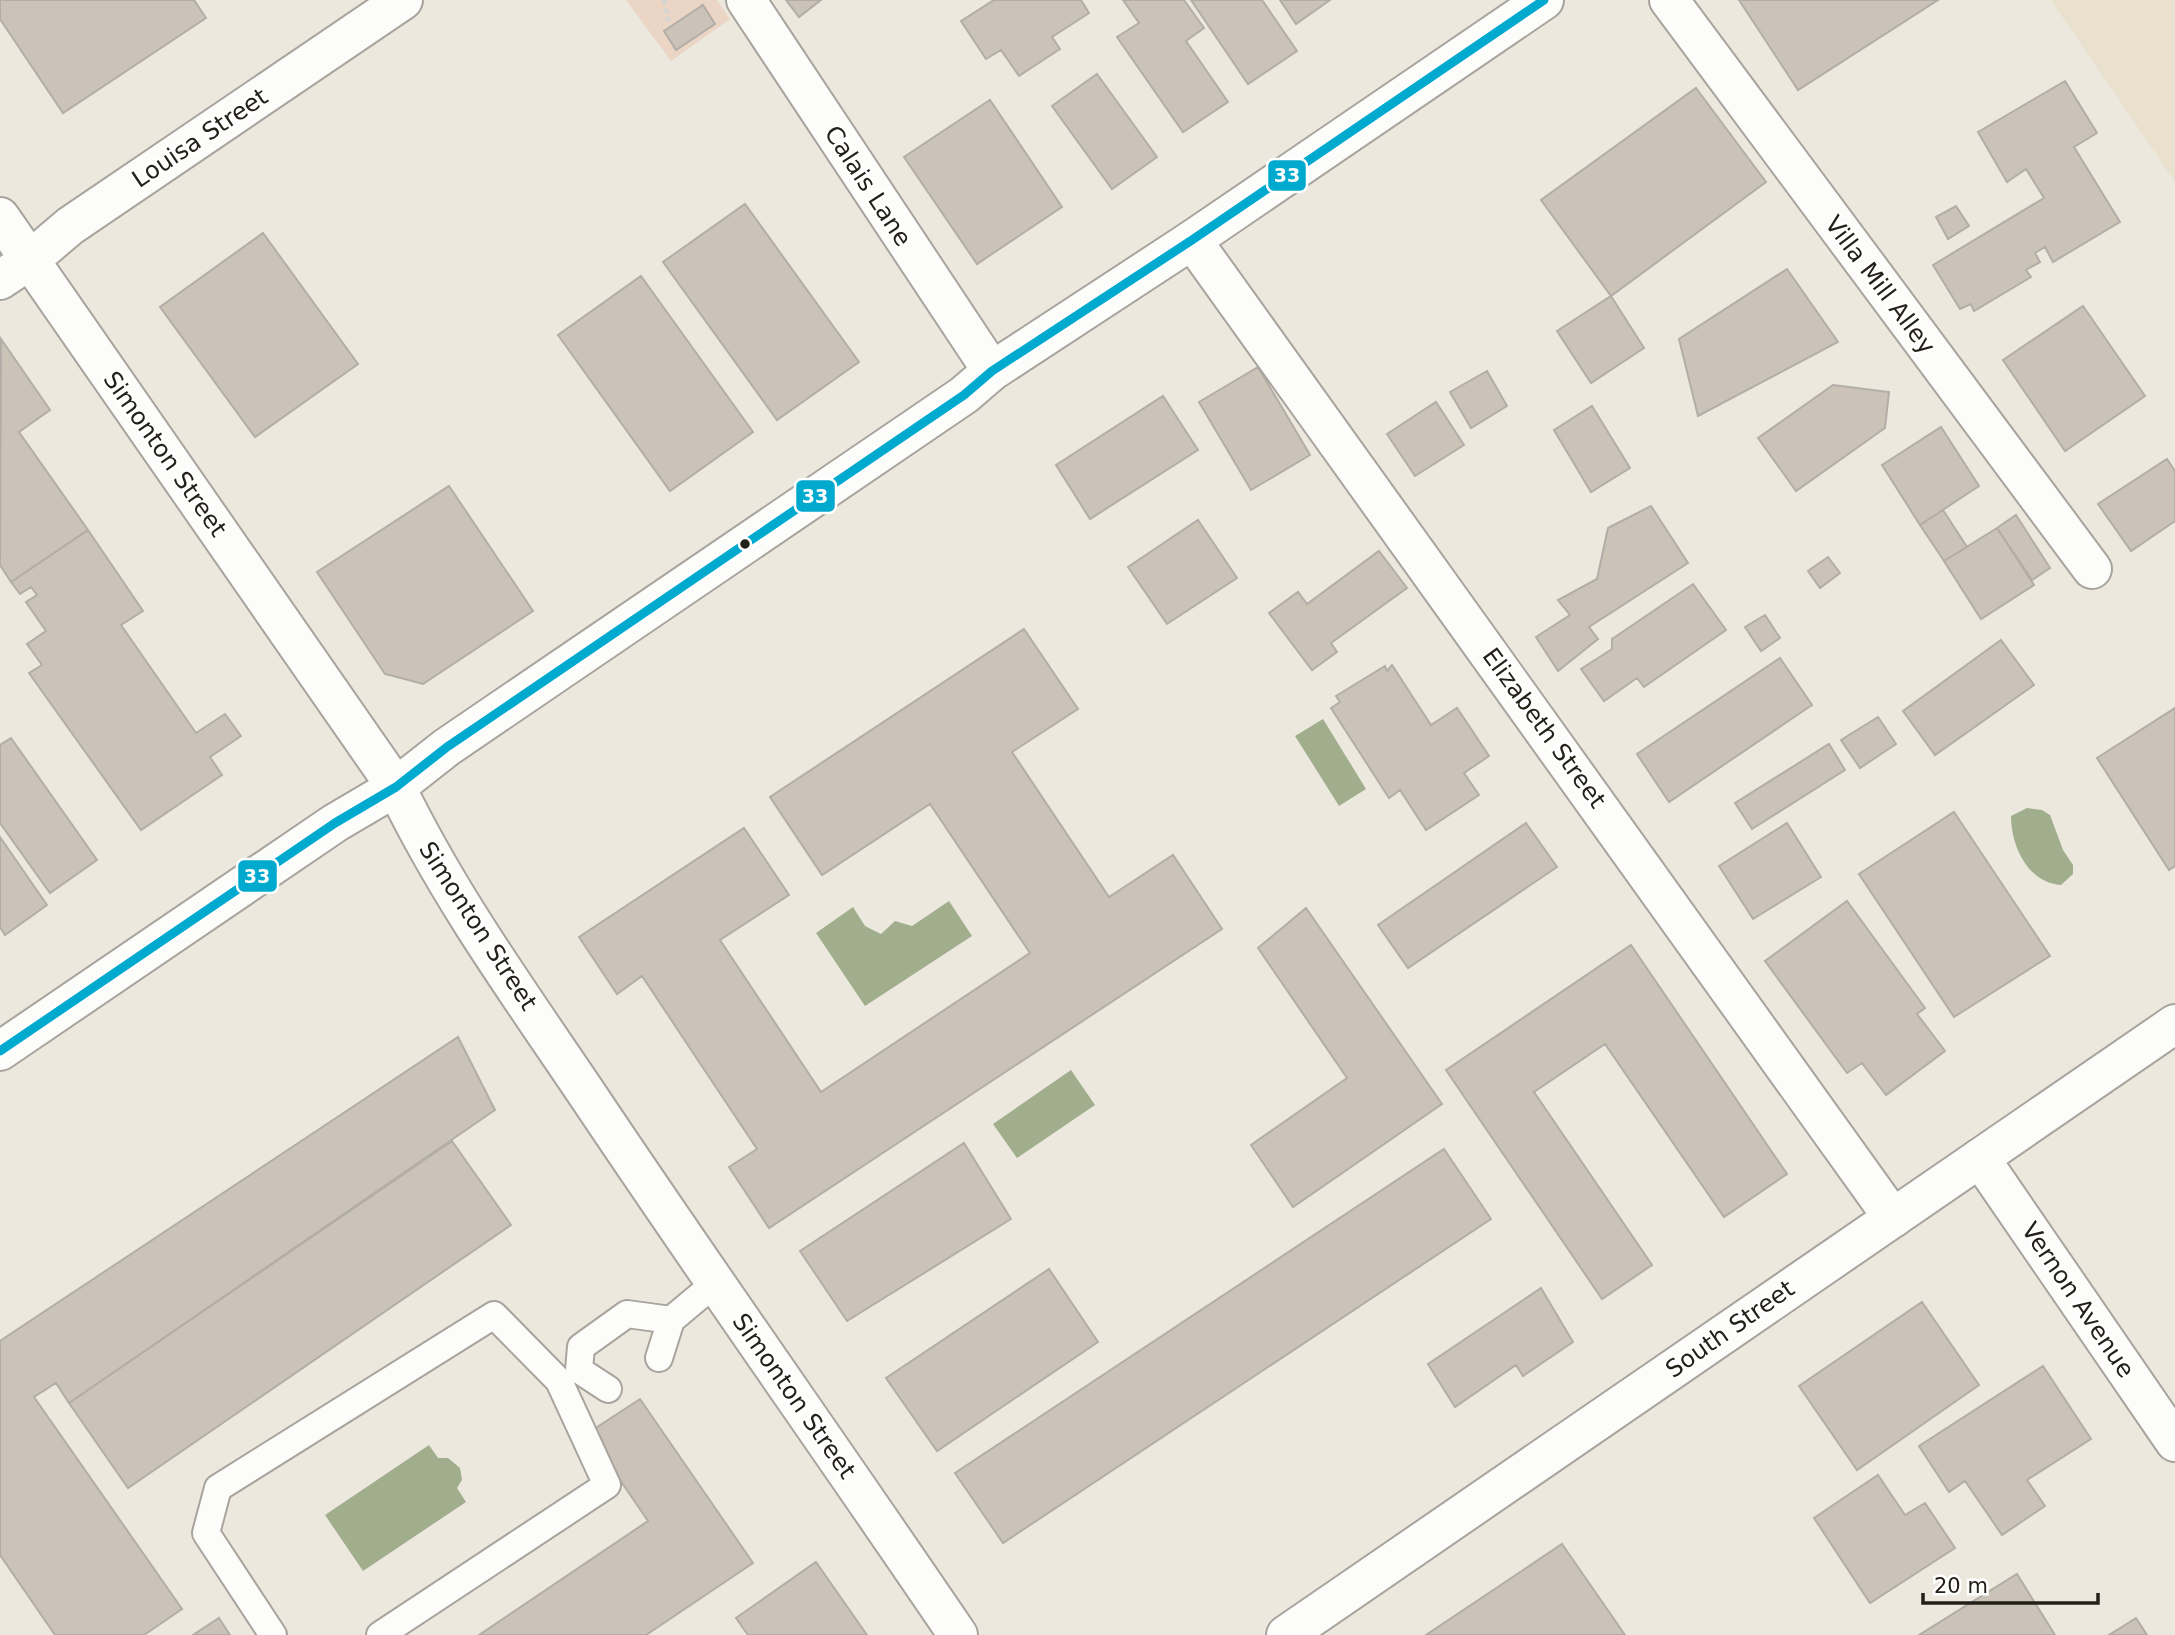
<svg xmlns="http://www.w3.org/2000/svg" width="2175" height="1635" font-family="'DejaVu Sans',sans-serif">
<rect width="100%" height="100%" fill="#ece8de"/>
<path fill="#e9e1ce" d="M2051,0H2175V182Z"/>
<path fill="#ebd5c5" d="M626,0H717L730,19L671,61Z"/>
<path fill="#a1ae8d" d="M1323,719L1366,789L1339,806L1295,736Z
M2027,808L2042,810L2050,815L2063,850L2073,865V874L2061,885C2028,883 2011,846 2011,816Z
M949,901L972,936L865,1006L816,933L853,907L865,926L881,934L895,921L912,926Z
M1071,1070L1095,1105L1017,1158L993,1124Z
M429,1445L438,1458H448L460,1468L462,1480L457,1488L466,1502L363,1571L325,1515Z"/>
<path fill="#cbc3b7" stroke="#b2aea7" stroke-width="2" d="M0,0H194L206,18L63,113L0,19Z
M786,0H821L799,17Z
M994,0H1081L1089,13L1052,37L1060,49L1019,76L1001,50L986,59L961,21Z
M1123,0H1184L1204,28L1186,41L1228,102L1183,132L1117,37L1139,23Z
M1191,0H1262L1297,51L1248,84Z
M1280,0H1330L1296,24Z
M1739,0H1938L1798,90Z
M703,5L715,24L676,50L664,31Z
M1097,74L1157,157L1112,189L1052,106Z
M2065,81L2097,133L2074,147L2120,222L2053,262L2045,247L2035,253L2040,262L2026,270L2031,277L1974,311L1971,304L1960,309L1933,265L2044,198L2026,169L2007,182L1978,132Z
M1696,88L1766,182L1611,296L1541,200Z
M990,100L1062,207L977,264L904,157Z
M745,204L859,362L777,420L663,262Z
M1956,206L1969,226L1948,239L1936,217Z
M263,233L358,364L255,437L160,307Z
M1787,269L1838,342L1698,416L1679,339Z
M641,276L753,432L670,491L558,335Z
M1611,296L1644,348L1591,383L1557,331Z
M2083,306L2145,396L2065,451L2003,360Z
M1,339L50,410L19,432L88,530L11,582L0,565Z
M1258,367L1310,455L1251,490L1199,402Z
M1487,371L1507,406L1471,428L1450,392Z
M1833,385L1889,392L1885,428L1796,491L1758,438Z
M1163,396L1198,450L1090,519L1056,465Z
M1436,402L1464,445L1415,476L1387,434Z
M1592,406L1630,468L1591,492L1554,430Z
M1941,427L1979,486L1920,525L1882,465Z
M2167,459L2175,471V521L2131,551L2098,504Z
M449,486L533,611L423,684L385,674L317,572Z
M1651,506L1688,563L1589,627L1598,639L1558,671L1536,637L1570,615L1558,600L1597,579L1608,528Z
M1943,510L1967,547L1944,561L1920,525Z
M2016,515L2050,568L2032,580L1997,528Z
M1198,520L1237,578L1167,624L1128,567Z
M1997,528L2034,585L1981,619L1944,561Z
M88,530L143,611L121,625L196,733L225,714L241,736L210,757L222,775L141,830L29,673L42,665L27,644L46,631L26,602L37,595L31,587L20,594L11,582Z
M1379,551L1407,588L1331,643L1337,652L1312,670L1269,613L1298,592L1307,604Z
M1828,557L1840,573L1820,588L1808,571Z
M1693,584L1726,630L1644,687L1637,678L1604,701L1581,669L1612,649V639Z
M1765,615L1780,638L1761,651L1745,627Z
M1024,629L1078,709L1012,752L1109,897L1173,855L1222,929L769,1228L729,1167L757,1149L642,976L617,994L579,937L744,828L789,895L720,940L821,1092L1030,953L930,804L822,875L770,797Z
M2001,640L2034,685L1935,755L1903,711Z
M1780,658L1812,705L1669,802L1637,754Z
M1392,665L1431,725L1457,708L1489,756L1464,773L1479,795L1426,830L1400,790L1389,798L1331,708L1340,702L1336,696L1385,666L1387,671Z
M2175,708V866L2169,870L2097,758Z
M1878,717L1896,744L1860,768L1841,740Z
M11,738L97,860L50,893L0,823V745Z
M1829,744L1845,770L1752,829L1735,803Z
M1954,812L2050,956L1954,1017L1859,874Z
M1526,823L1557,867L1408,968L1378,925Z
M1787,823L1821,877L1753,919L1719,866Z
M0,837L47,905L5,935L0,927Z
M1847,901L1925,1008L1917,1014L1945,1051L1886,1095L1862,1063L1847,1073L1765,961Z
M1306,908L1442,1104L1293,1207L1251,1145L1347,1078L1258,948Z
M1631,945L1787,1174L1724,1217L1605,1044L1534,1092L1652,1265L1602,1299L1446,1070Z
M458,1037L495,1110L69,1403L56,1383L34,1397L182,1609L144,1635H55L0,1555V1341Z
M452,1141L511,1225L128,1488L69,1403Z
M964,1143L1011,1219L847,1321L800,1251Z
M1444,1149L1491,1219L1003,1543L955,1473Z
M1049,1269L1098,1342L937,1451L886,1378Z
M1541,1288L1573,1342L1523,1376L1516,1365L1455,1407L1428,1364Z
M1922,1302L1979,1385L1857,1470L1799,1386Z
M2043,1366L2091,1439L2027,1480L2045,1506L2002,1535L1965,1481L1949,1492L1919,1446Z
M640,1399L753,1563L646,1635H479L648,1521L588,1433Z
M1878,1475L1905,1515L1925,1503L1955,1548L1870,1603L1814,1518Z
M1562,1544L1625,1635H1426Z
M816,1562L867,1635H748L736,1618Z
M2017,1574L2055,1635H1919Z
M219,1618L230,1635H193Z
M2136,1618L2147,1635H2109Z"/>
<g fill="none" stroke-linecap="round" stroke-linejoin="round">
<g stroke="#a8a49d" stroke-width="30">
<path id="service" d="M659,1358L671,1320L714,1284
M579,1370L581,1347L627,1314L671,1320
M579,1370L608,1389
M273,1635L206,1533L218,1488L494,1315L559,1381L607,1485L380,1635"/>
</g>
<g stroke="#a8a49d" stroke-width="42">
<path id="minor" d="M746,0L992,371
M1669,0L2092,569
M1192,240L1893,1218
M0,280L30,260L70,226L403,0
M1980,1158L2175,1442"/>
</g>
<g stroke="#a8a49d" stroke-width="42">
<path id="tertiary" d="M0,217L396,787C449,897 521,996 589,1097C710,1278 836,1455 958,1635
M0,1051L335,823L396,787L447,747L964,395L992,371L1192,240L1544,0
M1286,1635L2175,1024"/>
</g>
<path stroke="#d6d5d2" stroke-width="4.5" stroke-dasharray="5 3.5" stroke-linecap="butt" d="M664,0L669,22"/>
<use href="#service" stroke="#fcfcfa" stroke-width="26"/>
<use href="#minor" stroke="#fcfcfa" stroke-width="38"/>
<use href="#tertiary" stroke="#fcfcfa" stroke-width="38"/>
<g stroke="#fff" stroke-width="14">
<path id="bus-1" d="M0,1051L335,823L396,787L447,747L964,395L992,371L1192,240L1544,0"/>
</g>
<use href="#bus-1" stroke="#00a9ce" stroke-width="9"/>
</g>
<circle fill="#232019" stroke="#fff" stroke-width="2.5" cx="745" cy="544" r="6"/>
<g text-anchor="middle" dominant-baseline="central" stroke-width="5" stroke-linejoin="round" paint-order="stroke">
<g font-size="24" fill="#232019" stroke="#fff">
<text transform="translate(200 138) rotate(-34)">Louisa Street</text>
<text transform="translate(868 186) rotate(57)">Calais Lane</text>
<text transform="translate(1880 285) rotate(53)">Villa Mill Alley</text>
<text transform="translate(165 454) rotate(55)">Simonton Street</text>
<text transform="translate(1544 728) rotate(54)">Elizabeth Street</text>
<text transform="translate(478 926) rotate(57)">Simonton Street</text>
<text transform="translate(2078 1300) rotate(56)">Vernon Avenue</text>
<text transform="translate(1730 1329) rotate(-35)">South Street</text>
<text transform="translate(794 1396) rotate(55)">Simonton Street</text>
</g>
</g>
<g stroke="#fff" stroke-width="2.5">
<rect x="1267" y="159" width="40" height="33" rx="7" fill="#00a9ce"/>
<rect x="795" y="479" width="41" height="34" rx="7" fill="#00a9ce"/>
<rect x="237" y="859" width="41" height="34" rx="7" fill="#00a9ce"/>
</g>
<g font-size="19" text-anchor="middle" font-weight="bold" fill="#fff">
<text x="1287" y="182">33</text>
<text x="815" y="503">33</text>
<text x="257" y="883">33</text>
</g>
<path d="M1923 1593v10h175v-10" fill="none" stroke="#232019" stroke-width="3.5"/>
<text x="1934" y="1593" font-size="21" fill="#232019" stroke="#ffffff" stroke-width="5" paint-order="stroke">20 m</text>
</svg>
